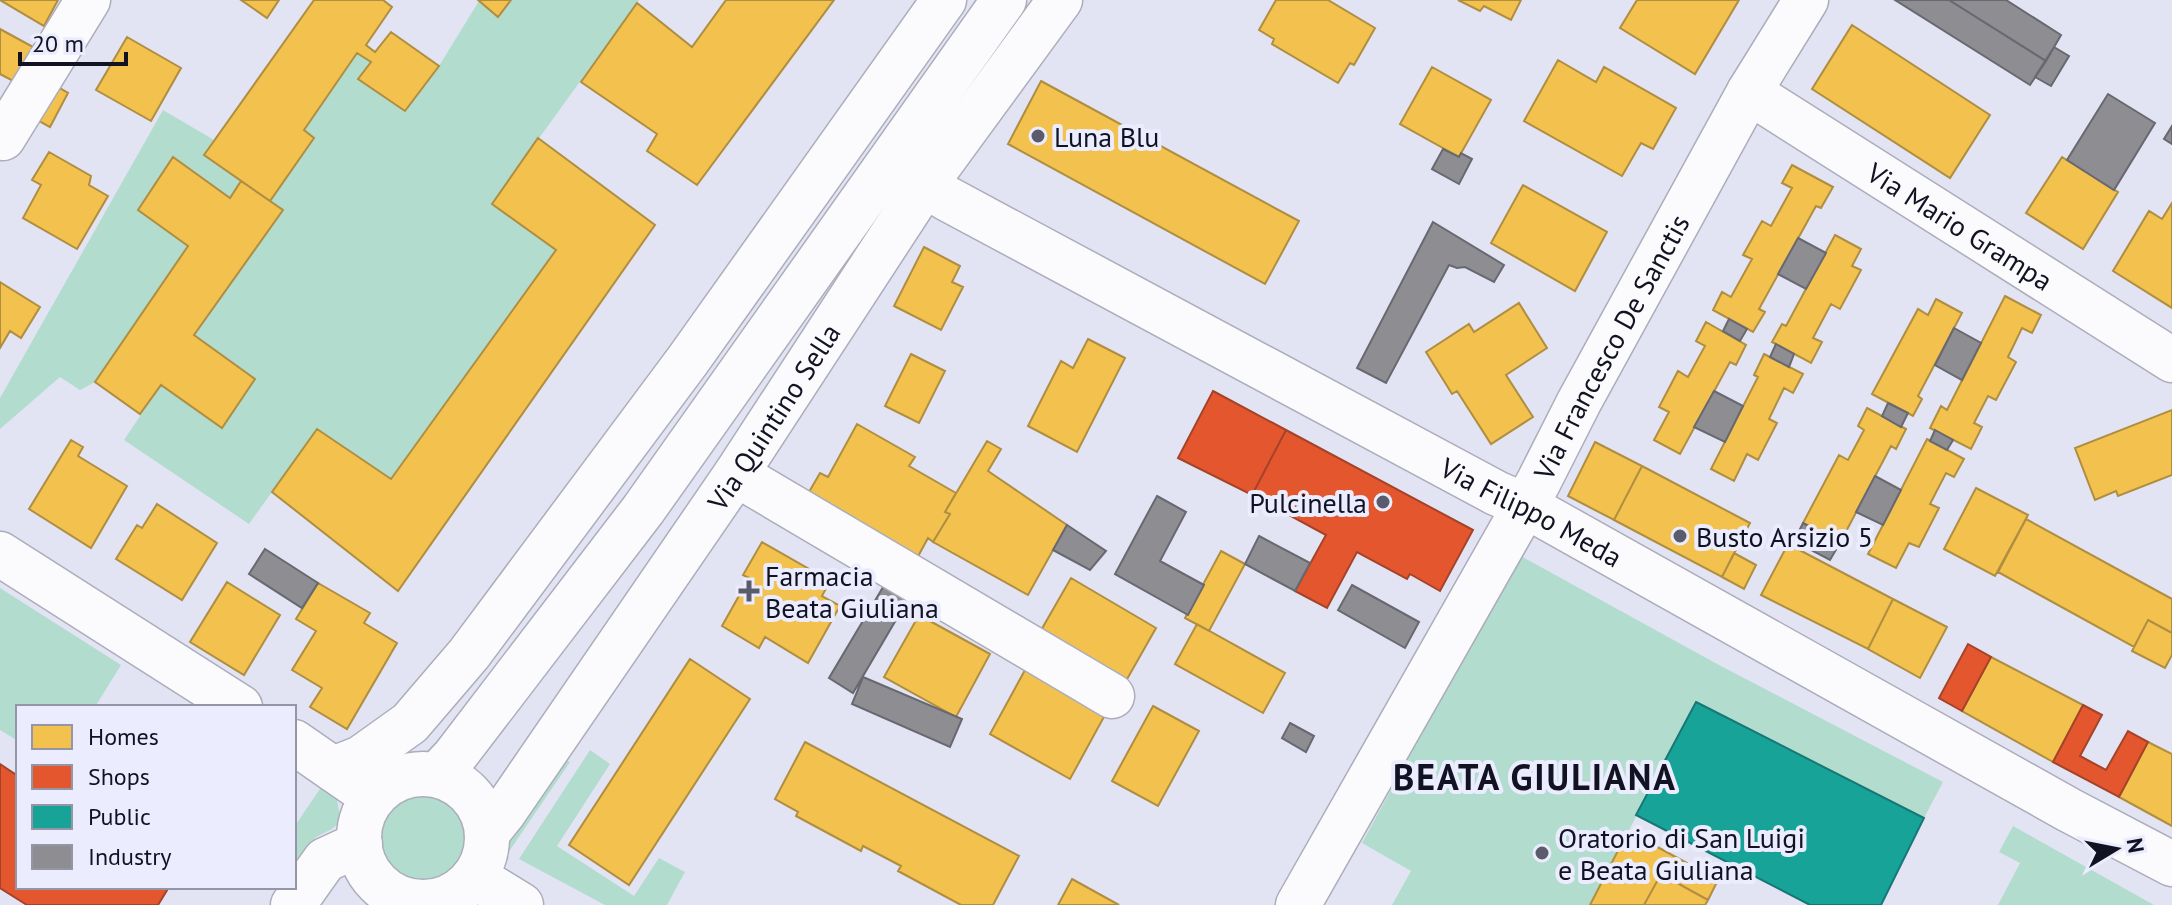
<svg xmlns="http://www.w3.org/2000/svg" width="2172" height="905" font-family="'PT Sans',sans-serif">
<rect width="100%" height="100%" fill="#e2e4f3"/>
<path fill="#b2dccd" d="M511,0H639L492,203L556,250L391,479L317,429L249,524L124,440L161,385L222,428L255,379L194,335L283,211L270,201L314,138L304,130L357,53L371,62L358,79L439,66L479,1L498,16Z
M163,110L214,140L204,155L241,181L230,198L174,158L188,246L95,382L80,390L60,377L0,429V398Z
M1519,555L1719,665L1943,782L1924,818L1696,702L1590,905H1392L1411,871L1362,843Z
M0,588L121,665L95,707H18V741L0,730Z
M590,750L610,764L557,846L634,896L659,858L685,872L667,905H605L519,859Z
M566,760L570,762L510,850L508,840Z
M322,786L337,800L341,821L332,829L316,837L294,869V827Z
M381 838a42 42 0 1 1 84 0a42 42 0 1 1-84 0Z
M2013,826L2154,905H1998L2020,863L1999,852Z"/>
<path fill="#f2c14e" stroke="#af8d41" stroke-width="2" d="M0,0H58L44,26Z
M241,0H279L267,18Z
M314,0H383L392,7L366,45L375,52L391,32L439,66L405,111L358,79L371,62L357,53L304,130L314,138L270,201L204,155Z
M478,0H511L498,17Z
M726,0H834L697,185L647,151L657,134L581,82L637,3L692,47Z
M1276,0H1328L1375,28L1354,65L1350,63L1338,83L1272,44L1274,39L1259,30Z
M1458,0H1521L1511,20L1484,6L1480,11Z
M1637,0H1739L1695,74L1620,28Z
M1852,25L1990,115L1950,178L1812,89Z
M0,29L33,47L15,82L0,74Z
M127,37L181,68L151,121L96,90Z
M1558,60L1596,82L1604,67L1676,108L1653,149L1641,143L1622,176L1524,121Z
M1432,67L1491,100L1459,157L1400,124Z
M46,80L68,93L50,127L27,114Z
M1041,81L1299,221L1265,284L1008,144Z
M538,138L655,225L398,591L272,492L317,429L391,479L556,250L492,204Z
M49,152L91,176L89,185L108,196L77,249L23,218L41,185L32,180Z
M173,157L230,198L241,181L283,210L194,335L255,379L222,428L161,385L140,414L95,382L188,246L138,210Z
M2062,157L2118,192L2083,249L2026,213Z
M1792,165L1833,187L1821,208L1816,206L1759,309L1765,312L1753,332L1713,310L1722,292L1731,297L1752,259L1743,255L1762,221L1771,226L1792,188L1782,183Z
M1523,185L1607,232L1575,291L1491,243Z
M2172,203V308L2113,271L2149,211L2162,219Z
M1835,235L1861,249L1852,266L1861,270L1840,309L1831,304L1813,338L1822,342L1811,363L1772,342L1782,324L1786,326Z
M924,247L960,266L952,282L963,287L941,330L894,306Z
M0,282L40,307L21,338L10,331L0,348Z
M2005,296L2041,315L2032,333L2022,328L2008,357L2016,362L1996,400L1988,396L1974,423L1982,427L1971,449L1930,428L1941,406L1947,410Z
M1936,299L1962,313L1918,396L1922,399L1913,416L1872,394L1918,309L1928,315Z
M1519,303L1547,348L1506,375L1533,417L1491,444L1457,391L1452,394L1426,352L1469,324L1474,332Z
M1706,322L1746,345L1736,365L1730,362L1680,454L1654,440L1669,412L1659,407L1678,371L1688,377L1705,346L1696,341Z
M1088,339L1125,358L1077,452L1028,426L1061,361L1073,368Z
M911,354L945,371L919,423L885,406Z
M1764,354L1803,374L1793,393L1784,388L1769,419L1777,423L1758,460L1747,454L1734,481L1711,469L1758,377L1754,375Z
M1867,408L1906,429L1896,449L1891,446L1840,543L1803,523L1839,455L1848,460L1864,430L1858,426Z
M2172,410V475L2118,496L2116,491L2095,500L2075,448Z
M857,424L915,457L909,466L956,493L945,512L950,514L933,542L928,538L915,562L802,504L820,473L828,477Z
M1927,439L1964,459L1954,477L1946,473L1930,504L1939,508L1919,547L1909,543L1896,568L1868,554Z
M71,440L83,447L78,456L127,486L91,548L29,509Z
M987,441L1001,449L988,471L1067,525L1028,595L933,542L950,514L945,512Z
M1595,442L1642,466L1614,520L1568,496Z
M1642,466L1750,523L1722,577L1614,520Z
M1976,488L2028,515L1995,576L1944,549Z
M157,504L217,543L182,600L116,559L137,525L142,528Z
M2026,519L2172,599V633L2148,620L2134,647L1998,572Z
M762,542L830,581L822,596L840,606L808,663L765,637L759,648L722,626L749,578L743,575Z
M1788,544L1893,599L1868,649L1761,595Z
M1221,551L1245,564L1209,631L1185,618Z
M1734,553L1756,565L1744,589L1722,577Z
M1071,578L1156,628L1126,681L1040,632Z
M227,582L280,615L244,675L190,642Z
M318,583L370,613L364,623L397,643L347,729L310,707L322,688L292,670L316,631L296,619Z
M1893,599L1947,627L1920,678L1868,649Z
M919,615L990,654L956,717L884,677Z
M2148,620L2172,633V655L2165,668L2132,651Z
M1197,624L1285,673L1263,713L1175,664Z
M1991,657L2083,705L2053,762L1962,711Z
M690,659L750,699L629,885L569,845Z
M1025,670L1105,715L1070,779L990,734Z
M1153,706L1199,731L1158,806L1112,781Z
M805,742L1019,856L993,905H961L898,871L901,866L863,846L861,851L796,816L798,812L775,799Z
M2148,742L2172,754V826L2119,797Z
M1628,831L1718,880L1708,900L1661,874L1644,905H1590Z
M1661,874L1708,900L1705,905H1644Z
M1072,879L1119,905H1058Z"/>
<path fill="#e4572e" stroke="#a5432a" stroke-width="2" d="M1213,391L1286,430L1252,495L1178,458Z
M1286,430L1473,530L1440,591L1410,574L1407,579L1357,552L1327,608L1295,591L1326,535L1252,495Z
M1968,644L1991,657L1962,711L1939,698Z
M2083,705L2102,715L2080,756L2106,770L2128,731L2148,742L2119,797L2053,762Z
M0,764L18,776V887H169L158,905H27L0,888Z"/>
<path fill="#17a398" stroke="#167875" stroke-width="2" d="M1696,702L1924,818L1881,905H1810L1636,815Z"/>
<path fill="#8d8d92" stroke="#686870" stroke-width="2" d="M1895,0H1949L2046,61L2030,85Z
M1949,0H2006L2061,35L2046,61Z
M2054,47L2069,56L2051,86L2035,77Z
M2108,94L2155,123L2114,190L2067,160Z
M2172,126V144L2164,139Z
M1443,149L1459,157L1461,153L1472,159L1459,184L1432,169Z
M1433,222L1504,265L1494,282L1465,267L1457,268L1449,265L1386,383L1357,368Z
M1798,238L1826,253L1806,289L1778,274Z
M1729,319L1747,329L1740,341L1723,331Z
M1954,328L1981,343L1962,380L1935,365Z
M1776,344L1794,354L1789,367L1770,357Z
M1714,391L1743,406L1725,442L1694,427Z
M1888,403L1908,413L1901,427L1882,416Z
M1935,430L1953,440L1947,450L1930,441Z
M1875,476L1901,490L1883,525L1856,512Z
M1157,496L1186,512L1160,561L1204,585L1188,615L1115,574Z
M1803,523L1840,543L1830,560L1794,541Z
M1067,525L1106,551L1090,570L1053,550Z
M1259,536L1310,563L1295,591L1245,564Z
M265,549L318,583L302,608L249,574Z
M886,582L910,596L853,693L829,678Z
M1352,585L1419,622L1405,648L1338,610Z
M863,677L962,719L950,747L852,704Z
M1290,723L1314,736L1306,752L1282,738Z"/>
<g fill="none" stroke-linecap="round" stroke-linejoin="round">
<g stroke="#acadbb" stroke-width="47">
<g id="minor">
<path id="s1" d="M1749,92L2172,360"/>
<path d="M3,138L88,0"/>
<path id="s2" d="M889,165L946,198L1496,493L1526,506L2069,810L2172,864"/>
<path d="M736,474L1112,696"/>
<path d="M0,554L240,707"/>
<path d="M294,742L356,785"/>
<path d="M333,769L361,758L410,723L469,654L688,360L944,0"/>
<circle cx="423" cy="838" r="64"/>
<path d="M437,775L454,757L643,510L1004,0"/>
<path id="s3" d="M488,832L504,812L736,474L924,186L1060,0"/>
<path d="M475,877L521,905"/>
<path d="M293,905L325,860L360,844"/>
<path id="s4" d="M1298,905L1538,483L1579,402L1749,92L1806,0"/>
</g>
</g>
<use href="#minor" stroke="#fbfbfd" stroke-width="44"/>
</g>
<g fill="#5b5c6b" stroke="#ebedfe" stroke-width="3">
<circle cx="1038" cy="136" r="8"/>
<circle cx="1383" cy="502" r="8"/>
<circle cx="1680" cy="536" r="8"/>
<path d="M745 579h8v8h8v8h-8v8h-8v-8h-8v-8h8z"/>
<circle cx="1542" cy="853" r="8"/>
</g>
<g text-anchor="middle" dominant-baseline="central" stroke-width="8" stroke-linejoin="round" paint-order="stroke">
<g font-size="28" fill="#121322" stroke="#ebedfe" text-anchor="start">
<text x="1054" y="136">Luna Blu</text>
<text x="1367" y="502" text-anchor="end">Pulcinella</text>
<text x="1696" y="536">Busto Arsizio 5</text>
<text x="765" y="575">Farmacia<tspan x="765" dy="32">Beata Giuliana</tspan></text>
<text x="1558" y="837">Oratorio di San Luigi<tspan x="1558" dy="32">e Beata Giuliana</tspan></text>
</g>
<g font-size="28" fill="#121322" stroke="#ebedfe">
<text stroke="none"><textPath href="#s1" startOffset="250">Via Mario Grampa</textPath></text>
<text stroke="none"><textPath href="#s4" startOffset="640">Via Francesco De Sanctis</textPath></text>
<text stroke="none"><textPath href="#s3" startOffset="504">Via Quintino Sella</textPath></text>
<text stroke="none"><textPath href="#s2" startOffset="730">Via Filippo Meda</textPath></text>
</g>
<g font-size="36" font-weight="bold" letter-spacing="2" fill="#121322" stroke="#ebedfe">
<text x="1535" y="776">BEATA GIULIANA</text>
</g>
</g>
<rect x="16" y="705" width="280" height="184" fill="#ebedfe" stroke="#9496a6" stroke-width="2"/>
<rect x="32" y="725" width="40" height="24" fill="#f2c14e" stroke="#9496a6" stroke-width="2"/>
<text x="88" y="745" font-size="24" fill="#121322">Homes</text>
<rect x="32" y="765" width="40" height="24" fill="#e4572e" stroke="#9496a6" stroke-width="2"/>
<text x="88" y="785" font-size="24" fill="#121322">Shops</text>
<rect x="32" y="805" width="40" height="24" fill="#17a398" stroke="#9496a6" stroke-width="2"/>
<text x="88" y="825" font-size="24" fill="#121322">Public</text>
<rect x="32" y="845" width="40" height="24" fill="#8d8d92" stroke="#9496a6" stroke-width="2"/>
<text x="88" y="865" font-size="24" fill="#121322">Industry</text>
<g transform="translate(2116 849) rotate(80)" stroke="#ebedfe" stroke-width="6" paint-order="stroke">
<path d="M0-6L14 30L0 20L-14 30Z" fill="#121322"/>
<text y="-12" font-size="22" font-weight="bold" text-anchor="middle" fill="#121322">N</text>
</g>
<path d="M20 52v12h106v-12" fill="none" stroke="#121322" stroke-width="4"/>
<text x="32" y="52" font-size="24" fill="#121322" stroke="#ebedfe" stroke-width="6" paint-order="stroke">20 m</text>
</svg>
